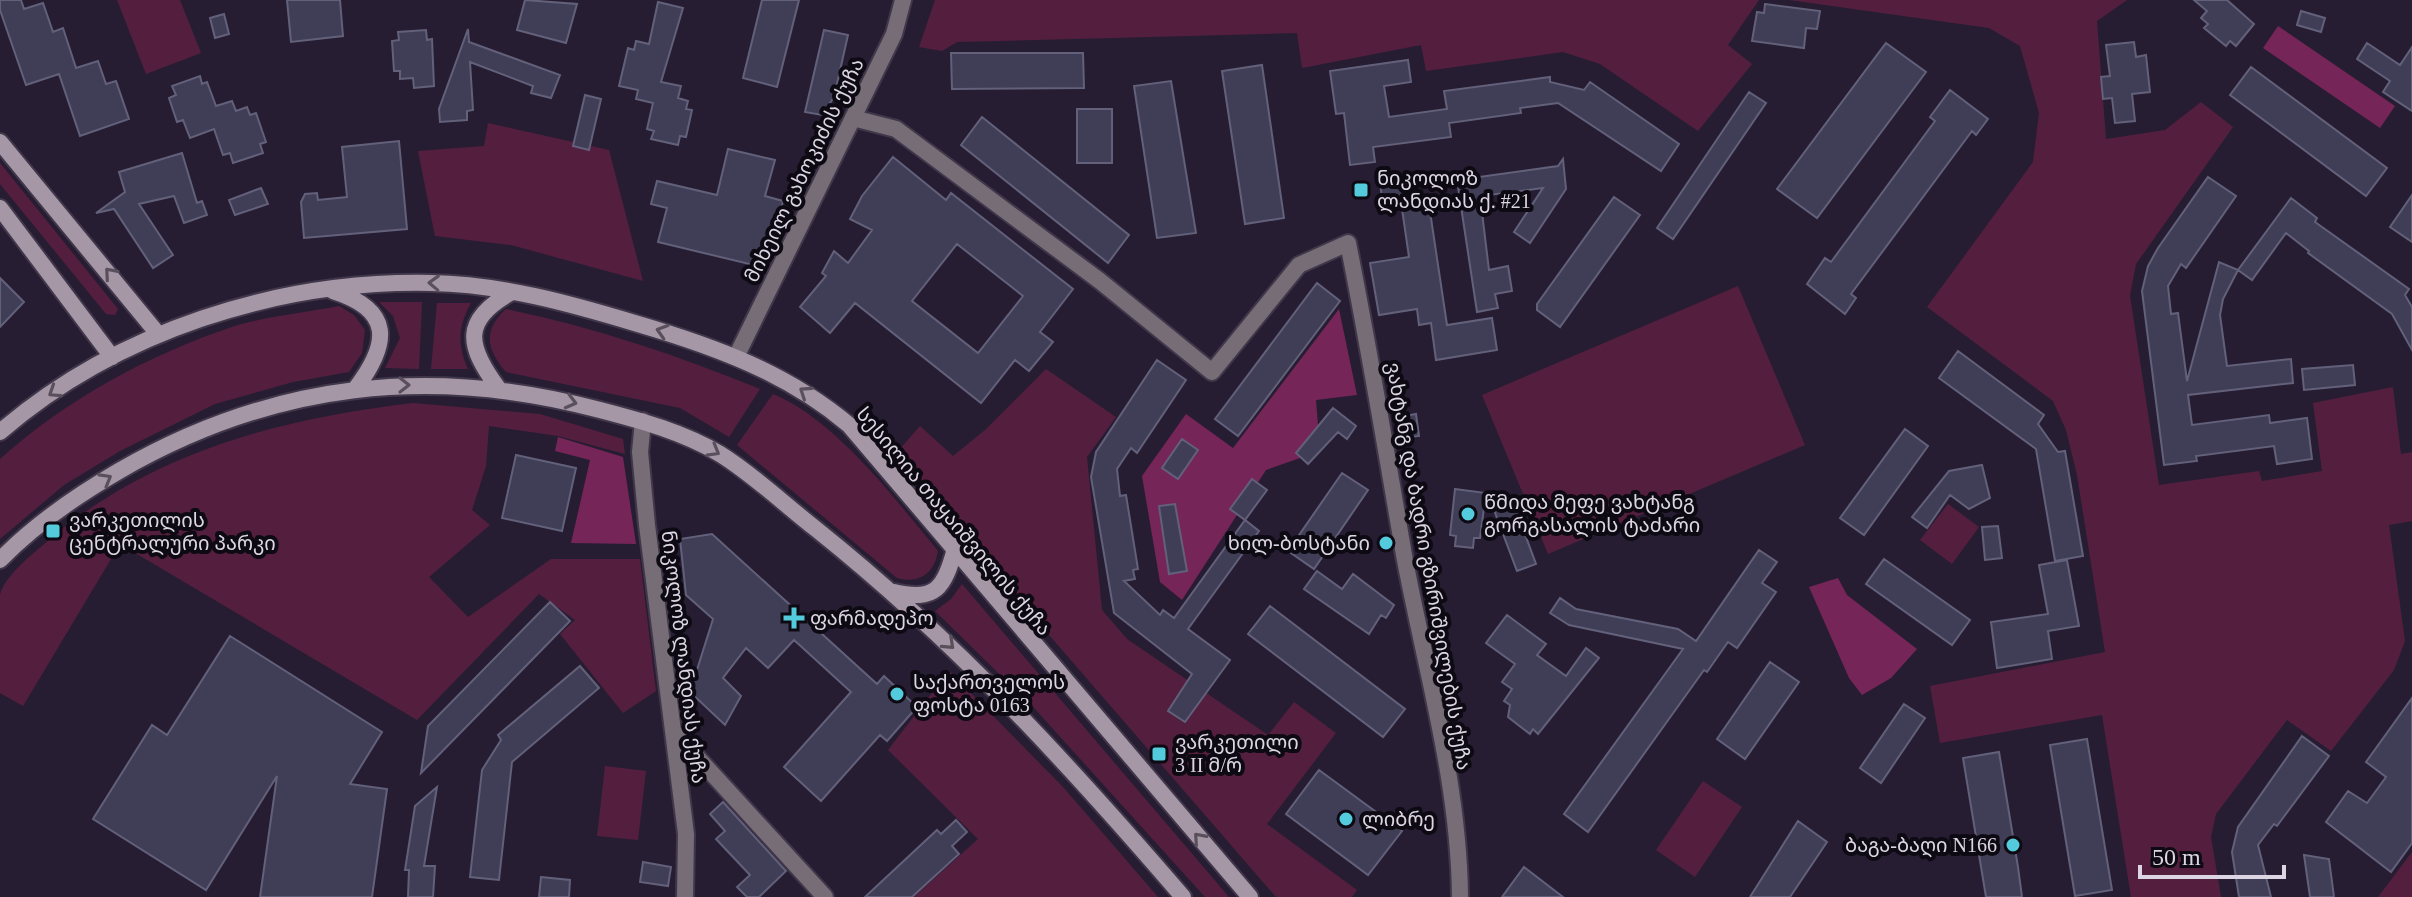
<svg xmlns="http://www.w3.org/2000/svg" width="2412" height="897" font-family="'Times New Roman','Noto Sans Georgian',serif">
<rect width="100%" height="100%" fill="#271d32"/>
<path fill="#541f3f" d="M117,0H180L201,53L146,74Z
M935,0H1759L1728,45L1752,64L1698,131L1600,64L1563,52L1426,71L1421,45L1302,68L1297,33L957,42L942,51L919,47Z
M1789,0H2127L2097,21L2106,139L2165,130L2201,102L2233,127L2136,264L2130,296L2159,485L2259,471L2262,481L2322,471L2313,403L2393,387L2401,454L2412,452V521L2389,525L2405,641L2394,670L2331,751L2287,720L2216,814L2211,837L2221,897H2131L2102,715L1940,743L1930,686L2105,652L2077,475L2066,430L2053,401L1927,307L2033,162L2039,113L2020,46L1989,28Z
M488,123L609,150L643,281L511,245L435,236L418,151L484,146Z
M0,163L118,309L115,315L106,314L0,184Z
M1738,286L1805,445L1548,554L1482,395Z
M379,302H422L419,369L385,368L400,338L393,316Z
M437,303H471C458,326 457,345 468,369H431Z
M339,306L354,315L365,330L362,353L349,372L293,382L215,404L120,451L64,485L0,539V459C67,399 150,354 235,326C268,316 305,313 339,306Z
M506,309C594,327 677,355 760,389L729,437L680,408L506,372C486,349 483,330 506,309Z
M1046,369L1116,417L1087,457L1102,610L1127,639L1268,735L1294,702L1336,733L1267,824L1357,890L1352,897H1276L959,531L898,451L920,426L953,456L985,430Z
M773,394C836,420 894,498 938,551C934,574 919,584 897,578L737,445Z
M413,403L540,414L623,439L625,454L558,436L489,426L486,466L472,510L490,525L429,577L468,617L551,559H640L656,691L623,713L560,634L575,620L539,594L417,720L120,544L23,706L0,693C0,667 0,618 0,595C4,577 30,556 43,545C148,453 278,419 413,403Z
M1948,504L1979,527L1952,564L1920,540Z
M962,584L1229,897H1205L1035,709L935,611L951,599Z
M949,671L1064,788L1158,897H914L978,839L888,750Z
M605,766L646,771L638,840L597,836Z
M1703,781L1742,807L1695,877L1656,850Z
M2412,852V897H2378Z"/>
<path fill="#762558" d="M2278,26L2395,106L2380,128L2263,48Z
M1339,309L1357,395L1316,400L1320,451L1266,470L1182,600L1160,582L1142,476L1186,414L1233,448Z
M558,437L623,457L636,544L571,543L590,460L555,451Z
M1838,578L1847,595L1917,649L1891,678L1862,695L1849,678L1809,587Z"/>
<path fill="#403e56" stroke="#62607a" stroke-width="2" fill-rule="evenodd" d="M0,0H21L24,9L43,3L53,32L63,28L76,68L98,61L106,84L116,81L129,119L80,136L59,74L26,85L0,10Z
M287,0H340L343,36L291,42Z
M525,0L577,4L566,43L517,30Z
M762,0H799L777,87L743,78Z
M2194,0H2227L2254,24L2236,46L2230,41L2226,46L2204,28L2208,24L2201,18L2207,11Z
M658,2L683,8L661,82L681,86L678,98L688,101L686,109L692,110L686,137L680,136L678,145L651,139L654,131L647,129L653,103L636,99L638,90L619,86L628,48L634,50L636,41L649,44Z
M1765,4L1820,11L1817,29L1806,28L1804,48L1752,41L1757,12L1764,13Z
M2301,11L2325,18L2321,32L2297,25Z
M224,14L229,34L215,38L210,18Z
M468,29L469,42L560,75L551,98L531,93L533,86L470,62L473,110L467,111V120L440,122L439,109Z
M426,30L427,40L432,39L434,86L414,88L413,78L400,79V71H394L392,41L399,40L398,32Z
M824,30L848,35L834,97L822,115L805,112Z
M2134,42L2136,57L2146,55L2150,92L2132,94L2135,121L2115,123L2112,98L2103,99L2101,77L2110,76L2106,45Z
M1886,43L1926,72L1817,218L1777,189Z
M2367,43L2400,65L2412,47V111L2383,92L2390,81L2357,59Z
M951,53H1083L1084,88L952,89Z
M1408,60L1411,82L1384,86L1389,117L1447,109L1444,91L1550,77V82L1584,90L1590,82L1679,144L1661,171L1558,103L1520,108L1521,113L1449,123L1451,137L1373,147L1375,162L1350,165L1344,113L1336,114L1330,71Z
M1262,65L1284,218L1245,224L1222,71Z
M2251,67L2387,168L2366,196L2230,95Z
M200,76L202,84L207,82L216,106L232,101L236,111L247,107L250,115L256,113L266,142L260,144L263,153L233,163L230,153L223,155L214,129L190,138L183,120L177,122L169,98L176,95L172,86Z
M1171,81L1196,233L1157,238L1134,86Z
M1950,90L1988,119L1976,135L1972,131L1851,294L1856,298L1845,314L1807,284L1825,258L1831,262L1935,121L1930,117Z
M1749,92L1766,103L1673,239L1657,228Z
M585,95L601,99L589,150L573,146Z
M1077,109H1112V163H1077Z
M982,117L1129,235L1108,263L961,145Z
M399,141L407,229L304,238L301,202L305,194L317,193L318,200L347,197L342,147Z
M728,149L775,160L765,196L783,201L766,268L658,242L667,208L651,204L657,181L717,195Z
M182,153L197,203L202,201L207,215L184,223L174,196L139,204L173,255L153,268L114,209L96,213L125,192L119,172Z
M893,157L946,200L951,193L1073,289L1040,332L1053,342L1029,371L1015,360L981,403L855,303L830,333L800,307L826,276L822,273L834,251L848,263L872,230L850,219L862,196ZM957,244L1023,296L978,353L912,301Z
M1563,159L1566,189L1530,243L1514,232L1543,188L1480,196L1489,270L1508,266L1512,291L1495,294L1498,308L1477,312L1457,180L1558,166Z
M2208,177L2236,196L2186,268L2181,264L2168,286L2171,314L2178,313L2187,381L2219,262L2238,270L2223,299L2220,315L2227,366L2291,359L2293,383L2188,395L2192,425L2269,415L2270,423L2307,418L2312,459L2277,464L2274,446L2196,456L2197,461L2164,465L2142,291L2148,266L2158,248Z
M1404,180L1406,195L1382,198L1380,183Z
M261,188L268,204L235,215L229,200Z
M2412,195V242L2390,227Z
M1614,197L1640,215L1560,327L1537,310V304Z
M1428,198L1447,325L1492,318L1497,350L1436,360L1431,323L1419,325L1417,309L1379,315L1370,263L1409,257L1401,202Z
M2291,198L2317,218L2315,222L2409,289L2405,295L2412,307V350L2392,314L2308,253L2309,251L2286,233L2252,280L2238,270Z
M0,278L24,302L0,327Z
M1317,283L1340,301L1238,436L1215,419Z
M1958,351L2044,415L2038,424L2058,452L2065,451L2083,556L2055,561L2036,449L1939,378Z
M1157,360L1186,380L1137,453L1131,448L1117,469L1120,496L1126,495L1138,569L1133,570L1135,579L1124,581L1160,615L1163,610L1174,618L1245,520L1259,531L1188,629L1230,660L1185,722L1168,711L1192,674L1114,613L1091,477L1096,452Z
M2353,365L2355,385L2304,390L2302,369Z
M1333,408L1356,426L1347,439L1338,432L1308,464L1296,453Z
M1416,414L1419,436L1403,438L1399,417Z
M1905,429L1928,446L1864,535L1840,518Z
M1182,439L1198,450L1178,479L1162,468Z
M516,455L576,468L562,531L502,518Z
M1982,465L1990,498L1969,509L1950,495L1927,528L1912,517L1949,471Z
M1342,473L1368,490L1314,569L1288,551Z
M1252,479L1267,490L1245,520L1230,509Z
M1455,489L1486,493L1480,538H1474L1473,548L1455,546L1456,536L1450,535Z
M1513,502L1536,564L1517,571L1494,510Z
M1175,504L1187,571L1169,574L1159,506Z
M1998,526L2002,558L1985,560L1982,527Z
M712,534L877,684L884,676L917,707L887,741L880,735L821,801L784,767L851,692L794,640L768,668L746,648L723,678L741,696L725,725L690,692L713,619L686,595L680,539Z
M1759,550L1777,562L1762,583L1776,592L1737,648L1728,642L1707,672L1704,670L1588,832L1564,814L1683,649L1569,625L1550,613L1560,598L1576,609L1678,629L1696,641Z
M1884,559L1970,620L1952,645L1866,584Z
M2067,560L2079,626L2048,631L2052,659L1997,668L1991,622L2048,614L2039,565Z
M1317,571L1342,589L1353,574L1394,605L1386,618L1381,615L1369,634L1304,589Z
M550,602L570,621L421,773L428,726Z
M1270,606L1405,709L1383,737L1248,634Z
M1507,615L1546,644L1537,655L1566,676L1586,648L1599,658L1538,734L1533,729L1530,734L1508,717L1510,705L1504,701L1512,689L1502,682L1515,664L1486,643Z
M230,636L382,732L350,784L387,789L372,897H260L277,776L206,890L93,819L152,725L167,735Z
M1770,662L1799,682L1745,759L1717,739Z
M580,666L599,688L512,762L499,880L470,877L482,770L501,740L498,735Z
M2412,698V843L2391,872L2326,822L2348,791L2367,803L2386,777L2366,762Z
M1904,704L1925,718L1881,783L1860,768Z
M2302,736L2329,756L2277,826L2274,824L2258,845L2271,897H2239L2232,852L2238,827Z
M2087,739L2112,890L2075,896L2050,745Z
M1999,752L2018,867L2022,897H1986L1963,758Z
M1319,770L1402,831L1368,875L1286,814Z
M437,787L424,866H435L433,897H408L409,870H405L415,806Z
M723,802L786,871L759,897H747L737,887L750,875L716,839L725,831L710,814Z
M956,820L967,832L952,846L959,854L912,897H865L937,830L941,834Z
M1798,821L1827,842L1790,897H1750Z
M2304,855L2329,859L2334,897H2310Z
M643,862L671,867L668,886L640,882Z
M1524,867L1563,897H1502Z
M541,877L570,880L569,897H539Z"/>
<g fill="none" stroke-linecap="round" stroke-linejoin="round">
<g stroke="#40374b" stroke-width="20">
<path id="minor" d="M853,118L896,129L1100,281L1212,372L1299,265L1348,243C1369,347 1386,451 1404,555C1425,668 1459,781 1460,897
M676,734L825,897"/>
</g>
<g stroke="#40374b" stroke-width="20">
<path id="tertiary" d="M736,357L894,34L903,0
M643,421L640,452L647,525L686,834L685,897"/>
</g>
<g stroke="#40374b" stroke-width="20">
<path id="secondary" d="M0,142L158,334
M0,208L112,357
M333,291C393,310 390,343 356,388
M498,388C467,346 461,320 512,292
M0,432C117,331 278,280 431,283C501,284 572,304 638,324C716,347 787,373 849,425L1250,897
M0,560C35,524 76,496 119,471C273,382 431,365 600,410C642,421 683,432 720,454C754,475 785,505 816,529C956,641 1067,762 1183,897
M894,592C936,602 944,588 955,549"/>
</g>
<use href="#minor" stroke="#766d76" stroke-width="16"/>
<use href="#tertiary" stroke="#766d76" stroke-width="16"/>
<use href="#secondary" stroke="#a697a6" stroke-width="16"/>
</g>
<defs><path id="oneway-chevron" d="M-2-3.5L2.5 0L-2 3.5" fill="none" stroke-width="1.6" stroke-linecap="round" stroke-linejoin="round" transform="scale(2)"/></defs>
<g stroke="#5a505c">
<use href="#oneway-chevron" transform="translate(110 273) rotate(-131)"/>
<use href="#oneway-chevron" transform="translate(434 283) rotate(-178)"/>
<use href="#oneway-chevron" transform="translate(662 331) rotate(-163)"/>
<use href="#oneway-chevron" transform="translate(404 385)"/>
<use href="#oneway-chevron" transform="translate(54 392) rotate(147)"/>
<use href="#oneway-chevron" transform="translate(805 392) rotate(-146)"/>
<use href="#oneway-chevron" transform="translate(571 402) rotate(15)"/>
<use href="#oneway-chevron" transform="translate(714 451) rotate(30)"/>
<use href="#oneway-chevron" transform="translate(106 479) rotate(-30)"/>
<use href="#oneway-chevron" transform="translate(949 644) rotate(43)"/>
<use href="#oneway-chevron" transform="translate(1199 838) rotate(-131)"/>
</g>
<g fill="#54cadd" stroke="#0e0a13" stroke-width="3">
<rect x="1353" y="182" width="16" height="16" rx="4"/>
<circle cx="1468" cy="514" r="8"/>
<rect x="45" y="523" width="16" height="16" rx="4"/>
<circle cx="1386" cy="543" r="8"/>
<path d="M790 606h8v8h8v8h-8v8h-8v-8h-8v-8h8z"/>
<circle cx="897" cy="694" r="8"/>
<rect x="1151" y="746" width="16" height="16" rx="4"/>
<circle cx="1346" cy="819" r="8"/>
<circle cx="2013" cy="845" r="8"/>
</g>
<g text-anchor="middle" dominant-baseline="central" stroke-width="8" stroke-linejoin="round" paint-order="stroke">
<g font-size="20" fill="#dcd5e3" stroke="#0e0a13">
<text transform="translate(804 170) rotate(-64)">მიხეილ გახოკიძის ქუჩა</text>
<text transform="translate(954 521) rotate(50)">სესილია თაყაიშვილის ქუჩა</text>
<text transform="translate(1429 566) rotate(80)">ვახტანგ და ბადრი გზირიშვილების ქუჩა</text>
<text transform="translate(684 657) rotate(83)">ნიკოლოზ ლანდიას ქუჩა</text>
</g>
<g font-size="20" fill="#dcd5e3" stroke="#0e0a13" text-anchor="start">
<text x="1377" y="178">ნიკოლოზ<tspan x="1377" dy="23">ლანდიას ქ. #21</tspan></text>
<text x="1484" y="502">წმიდა მეფე ვახტანგ<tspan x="1484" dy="23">გორგასალის ტაძარი</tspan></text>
<text x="69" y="520">ვარკეთილის<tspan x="69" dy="23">ცენტრალური პარკი</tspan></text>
<text x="1370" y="543" text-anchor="end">ხილ-ბოსტანი</text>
<text x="810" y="618">ფარმადეპო</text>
<text x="913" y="682">საქართველოს<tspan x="913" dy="23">ფოსტა 0163</tspan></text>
<text x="1175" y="742">ვარკეთილი<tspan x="1175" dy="23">3 II მ/რ</tspan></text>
<text x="1362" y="819">ლიბრე</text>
<text x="1997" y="845" text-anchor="end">ბაგა-ბაღი N166</text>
</g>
</g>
<path d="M2140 865v12h144v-12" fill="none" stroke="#dcd5e3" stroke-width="4"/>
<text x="2152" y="865" font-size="24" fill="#dcd5e3" stroke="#0e0a13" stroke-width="6" paint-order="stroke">50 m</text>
</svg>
